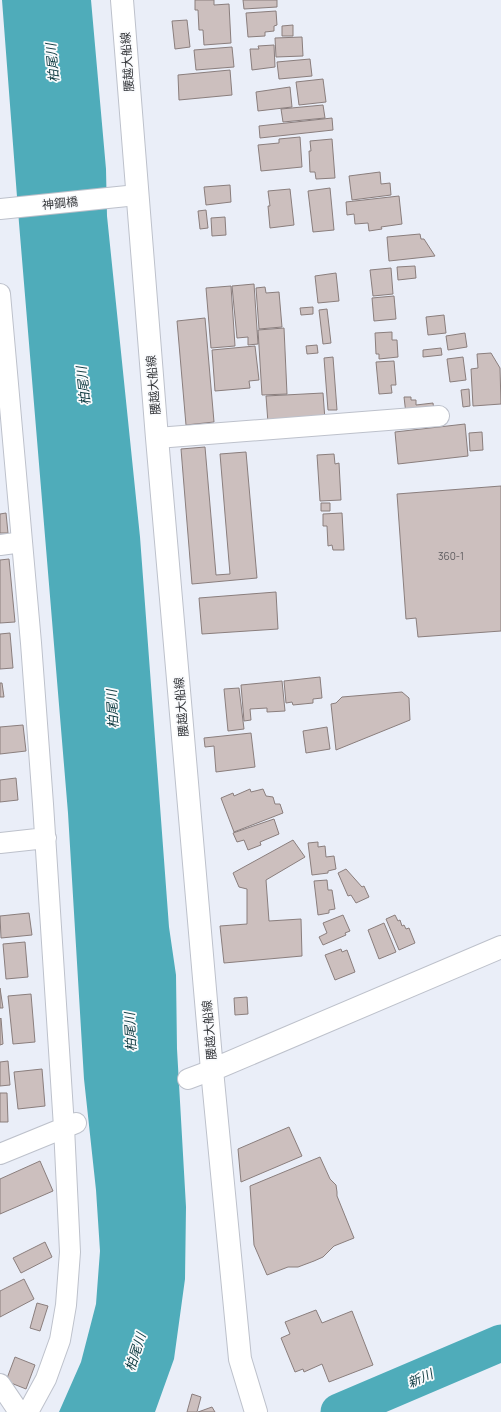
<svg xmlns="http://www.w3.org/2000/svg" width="501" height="1412" font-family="Manrope,'Noto Sans JP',sans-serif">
<rect width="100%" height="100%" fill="#eaeef8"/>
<path fill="#4facba" d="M2,0H91L106,169L107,216L140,537L169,927L176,975L177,1049L186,1207L185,1279L174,1359L155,1412H59L81,1362L96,1304L100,1251L96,1190L84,1079L68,813L19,223Z"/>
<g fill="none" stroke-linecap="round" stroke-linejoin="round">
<path stroke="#4facba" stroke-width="37" d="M339,1412L501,1343"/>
</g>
<path fill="#ccbfbe" stroke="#8a7e7d" d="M195,0H214V5L229,4L231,43L204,45L203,30H199L198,10H195Z
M243,0H277V7L244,9Z
M276,11L277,25L274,26V31L265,32V36L248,37L246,13Z
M187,20L190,47L175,49L172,21Z
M293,25V36H282V26Z
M302,37L303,56L276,57L275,38Z
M274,45L275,67L252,70L250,49H259L258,46Z
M232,47L234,67L196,70L194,50Z
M310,59L312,76L279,79L277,62Z
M230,70L232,95L179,100L178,75Z
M323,79L326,102L299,105L296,82Z
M290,87L292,107L258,111L256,92Z
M323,105L325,118L283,122L281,109Z
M332,118L333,130L260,138L259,126Z
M300,137L302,167L261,171L258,145L279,143V139Z
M332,139L335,178L316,179L315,172H310L309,151H311L310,141Z
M380,172L381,184L390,183L391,195L352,200L349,176Z
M230,185L231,202L206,205L204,187Z
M330,188L334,230L313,232L308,191Z
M290,189L294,225L270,228L268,206H270L268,191Z
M399,196L402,224L381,227L382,229L369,231L368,223L355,224L354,214L347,215L346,202Z
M206,210L208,228L200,229L198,211Z
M225,217L226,235L212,236L211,218Z
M420,234L421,239H424L435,256L389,261L387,237Z
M415,266L416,278L398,280L397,267Z
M391,268L393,294L373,296L370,270Z
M336,273L339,301L318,303L315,276Z
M254,284L258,344L248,345V337L237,338L232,286Z
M231,286L235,346L211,348L206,288Z
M265,287L266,293L279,292L282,327L259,329L256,288Z
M394,296L396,319L374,321L372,298Z
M313,307V314L301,315L300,308Z
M327,309L331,343L323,344L319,310Z
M444,315L446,333L428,335L426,317Z
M205,318L214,422L186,425L177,321Z
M284,328L287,394L262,395L258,330Z
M392,332V340H397L398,357L379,359V354H376L375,333Z
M465,333L467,347L448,350L446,336Z
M317,345L318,353L307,354L306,346Z
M255,346L259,380L249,381L250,388L215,391L212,350Z
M441,348L442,355L423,357V350Z
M491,353L500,368L501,404L473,406L471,369L478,368L477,354Z
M333,357L337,410H328L324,358Z
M463,357L466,380L450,382L447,359Z
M394,361L396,385H391L392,393L379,394L376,362Z
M469,389L470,406L463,407L461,390Z
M323,393L325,420L268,423L266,396Z
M404,397H411V400H416V405L433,403L434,411L406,414Z
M465,424L468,456L398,464L395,432Z
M482,432L483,450L470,451L469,433Z
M205,447L216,575L230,574L220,454L246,452L257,578L192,584L181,449Z
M334,454L335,464L339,463L341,500L320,501L317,455Z
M501,486V631L418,637L416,618L406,619L397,494Z
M321,503H330V511H321Z
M6,513L8,533H0V514Z
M342,513L344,550H333L332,545L328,546L327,526H323V514Z
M9,559L15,622L0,623V560Z
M276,592L278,629L202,634L199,598Z
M10,633L13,668L0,669V634Z
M320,677L322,698L313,699V703L293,705L292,702L286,703L284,681Z
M282,681L285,711L267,712V708L250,709L251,720L244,721L241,685Z
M0,683H2L4,697H0Z
M239,688L244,729L228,731L224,689Z
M402,692L409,698L410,720L336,750L331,704L336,703L342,697Z
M23,725L26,751L0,754V727Z
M327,727L330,749L306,753L303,731Z
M251,733L255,767L216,772L214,746L205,747L204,738Z
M16,778L18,800L0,802V780Z
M250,789L251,792L263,789L266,796L273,797L275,804H280L283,813L234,832L221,798L233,793L234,796Z
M274,819L279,834L260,842L261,845L248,850L244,840L237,842L233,833Z
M293,840L305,857L266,880L269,921L301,919L302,956L224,963L220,926L247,924V889L239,887L233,873Z
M318,842V847L325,846L326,857L334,856L336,869L328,871V873L312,875L308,843Z
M346,869L362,887L364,886L369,897L356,903L351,895L348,896L338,873Z
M327,880L328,890H332L335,909L329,910V913L318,915L314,881Z
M29,913L32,935L1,938L0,916Z
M343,915L350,931L345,933L346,935L323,945L319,937L327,933L323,923Z
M395,915L398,921L400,920L402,926L404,925L406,929L409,928L415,943L399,950L386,919Z
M384,923L396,952L379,959L368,930Z
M25,942L28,977L6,979L3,944Z
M341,949L342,952L347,950L355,972L335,980L325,955Z
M0,988L3,1008H0Z
M31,994L35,1042L13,1044L8,996Z
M247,997L248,1014L235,1015L234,998Z
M1,1018L3,1044L0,1045V1019Z
M8,1061L10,1085L0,1086V1062Z
M42,1069L45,1106L18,1109L14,1072Z
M0,1093H7L8,1122H0Z
M289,1127L302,1156L241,1182L238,1149Z
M320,1157L330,1179L336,1185L337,1192V1196L354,1238L334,1246L323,1257L314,1261L298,1267H288L267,1275L254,1245L250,1186Z
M40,1161L53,1191L0,1214V1179Z
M45,1242L52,1257L21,1273L13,1258Z
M24,1279L34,1299L0,1317V1291Z
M37,1303L48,1306L40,1331L30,1328Z
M316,1310L322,1323L352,1311L373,1365L329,1382L322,1364L304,1372L303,1369L295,1372L281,1338L290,1334L285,1322Z
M15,1357L35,1365L26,1389L6,1381Z
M192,1394L201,1397L197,1412H187Z
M212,1407L215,1412H198Z"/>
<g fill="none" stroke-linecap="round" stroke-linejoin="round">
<g stroke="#bdc1cb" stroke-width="22">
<path id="street" d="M0,209L137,195
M0,294L31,643L43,804L64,1127L70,1252L66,1305L60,1340L46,1379L28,1412
M157,438L439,416
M0,545L22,542
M0,843L46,838
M188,1079L212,1070
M0,1154L76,1123
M0,1384L19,1412"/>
</g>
<g stroke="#bdc1cb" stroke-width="24">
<path id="secondary" d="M122,0L157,438L212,1070L240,1359L256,1412
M212,1070L501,947"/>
</g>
<use href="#street" stroke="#fff" stroke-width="20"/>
<use href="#secondary" stroke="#fff" stroke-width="22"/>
</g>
<g text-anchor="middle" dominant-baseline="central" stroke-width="3.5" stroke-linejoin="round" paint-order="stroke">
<g font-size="10" fill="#5d5b5e">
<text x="451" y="556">360-1</text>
</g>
<g font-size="12" fill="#383a3e" stroke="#fafbfd">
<text transform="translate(127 62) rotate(-94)">腰越大船線</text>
<text transform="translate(60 203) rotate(-6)">神鋼橋</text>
<text transform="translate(153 385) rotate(-95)">腰越大船線</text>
<text transform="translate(181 707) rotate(-95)">腰越大船線</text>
<text transform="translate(209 1030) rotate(-95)">腰越大船線</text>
</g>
<g font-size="13" font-style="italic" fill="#0f3b41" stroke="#fafbfd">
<text transform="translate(52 63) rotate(-95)">柏尾川</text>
<text transform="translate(83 386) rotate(-96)">柏尾川</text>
<text transform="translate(112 709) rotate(-93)">柏尾川</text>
<text transform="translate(130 1032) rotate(-93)">柏尾川</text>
<text transform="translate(135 1352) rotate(-72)">柏尾川</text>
<text transform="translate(420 1378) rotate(-23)">新川</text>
</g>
</g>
</svg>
